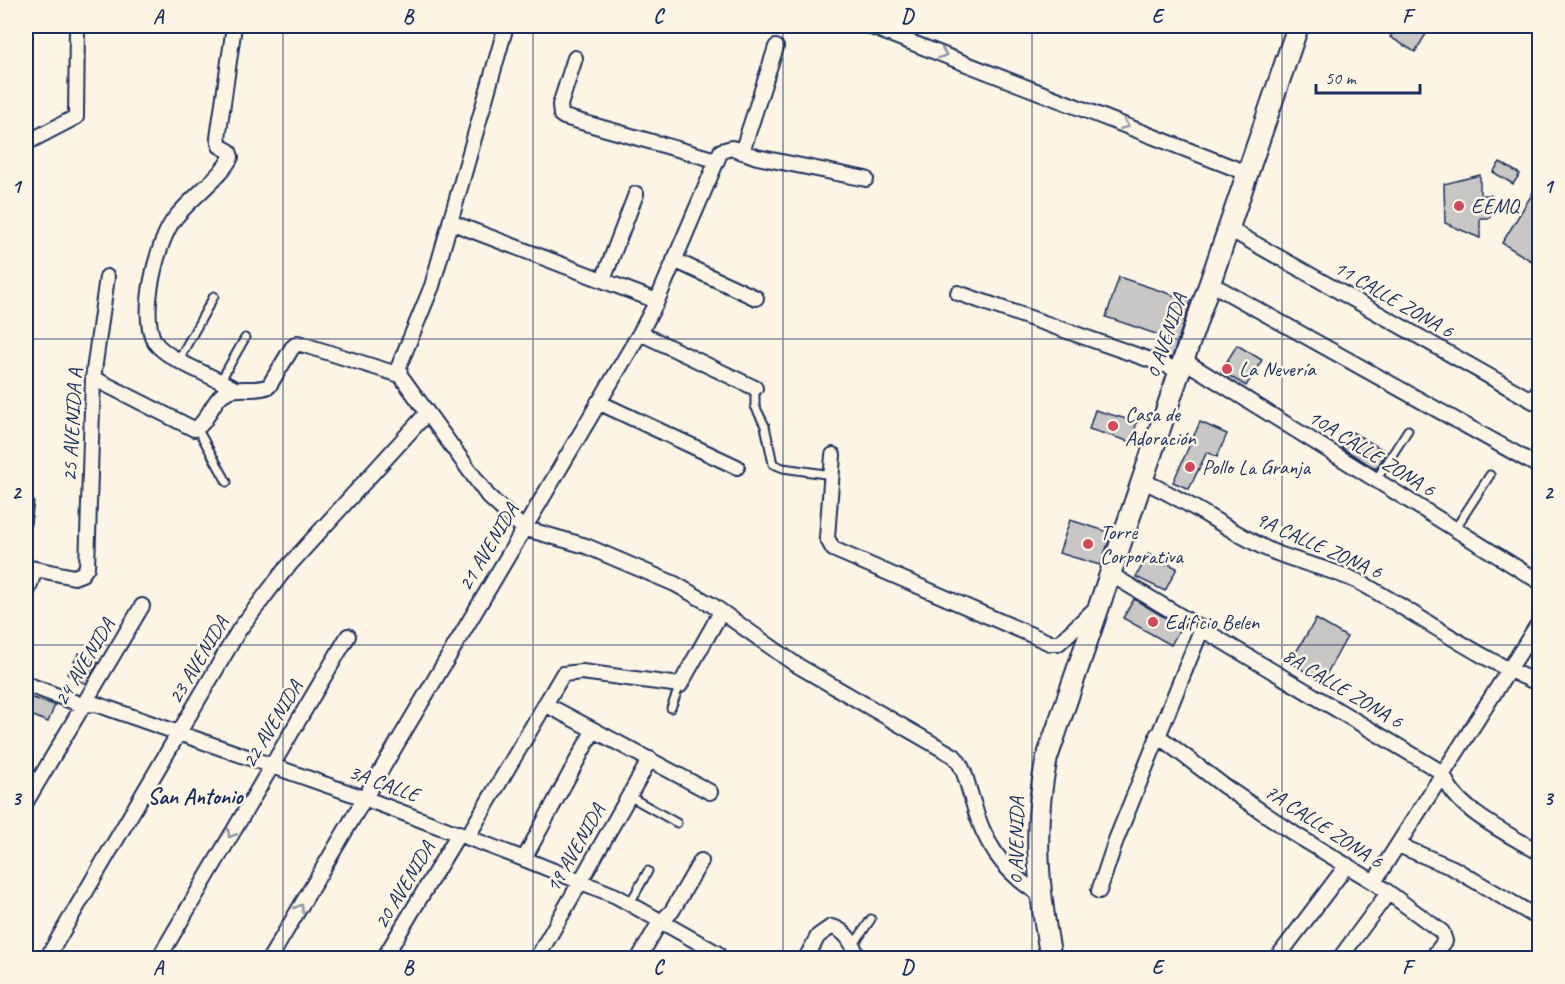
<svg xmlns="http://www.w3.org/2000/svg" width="1565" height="984" font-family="Caveat,sans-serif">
<rect width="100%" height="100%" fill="#fcf5e5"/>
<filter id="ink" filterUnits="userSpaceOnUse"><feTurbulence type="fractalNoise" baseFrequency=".0167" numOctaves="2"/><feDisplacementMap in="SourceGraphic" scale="12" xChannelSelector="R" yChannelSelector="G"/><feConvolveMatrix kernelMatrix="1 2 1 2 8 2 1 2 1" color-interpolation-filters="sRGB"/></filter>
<g filter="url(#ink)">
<path fill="#c8c7c6" stroke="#1b2f5e" stroke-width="1.5" d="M1398,26H1431L1415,52L1390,37Z
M1500,162L1520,174L1513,184L1493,172Z
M1480,175V195H1491L1490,218H1480V238L1445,223L1444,184Z
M1539,183V251L1533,262L1502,243Z
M1119,277L1191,301L1172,358L1163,355L1168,338L1106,317Z
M1237,345L1262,360L1246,386L1221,371Z
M1095,410L1137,422L1131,442L1089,429Z
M1200,422L1227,434L1217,457L1207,452L1189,489L1173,482Z
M1352,432L1387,452L1376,469L1342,448Z
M1070,520L1112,533L1100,565L1059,553Z
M1148,554L1177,568L1165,591L1136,577Z
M1134,599L1181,627L1171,645L1123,618Z
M1316,619L1347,637L1322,682L1290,662Z
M79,653L98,663L86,684L67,674Z
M26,696L55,705L48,722L26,713Z"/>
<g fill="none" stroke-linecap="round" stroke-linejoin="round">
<g stroke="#1b2f5e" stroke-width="11">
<path id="lane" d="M179,359L214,296
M221,380L245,338
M755,388V406L765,426L773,464L783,468L832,475
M1529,399L1540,381
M197,428L227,482
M1376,480L1408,430
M26,524L29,503
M1455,529L1490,475
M671,708L680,685
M629,796L677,823
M630,903L648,871
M851,941L855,943L871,919"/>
</g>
<g stroke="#1b2f5e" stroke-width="18">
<path id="street" d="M869,26L1247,173
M575,58L560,105L561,115L564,117L716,160
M26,143L76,117L77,26
M742,152L776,47
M450,222L657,301
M1229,229L1540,405
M674,260L756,298
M603,280L636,194
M1210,283L1540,467
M958,293L1179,370
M640,333L755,388
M1183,360L1540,582
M400,375L399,366L432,286L506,26
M93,378L194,429C207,425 211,402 223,394C238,384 254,393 269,386L292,348L298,343L400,375L488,496L523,528L586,546L675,584L712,605L795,664L954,756C965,768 967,784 972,799C983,841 1002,871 1039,894
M233,388C211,375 175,363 158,346C136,324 157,238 176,217C191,198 221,177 231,157L229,151L220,146L218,138L234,26
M598,402L737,467
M833,455L827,538L833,549L1050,643H1059L1098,606
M1143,481C1187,500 1224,528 1267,549C1297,563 1331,568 1361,583C1421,616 1476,657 1540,684
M26,567L74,577L82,574L87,567L93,378L107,277
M1110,574L1443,773C1453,809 1509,834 1540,853
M26,595L35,570
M26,684L82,705L96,704L364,798L524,859L616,896L717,953
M545,704L710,792
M1157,735L1224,786L1296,835L1374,882L1442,932L1445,941L1432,958
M26,802L142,606
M468,836L563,674L582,672L680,685L721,612
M1398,845L1453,868L1540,919
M524,859L593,731
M1374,882L1540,621
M1099,891L1116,840L1202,628
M47,958L239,630L283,572L427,413
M159,958L348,636
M270,958L640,333L657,301L721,151L732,148L757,157L866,179
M384,958L459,833
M537,958L650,759
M639,958L658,925L672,911L701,861
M806,958L818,936L831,927C845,929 853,944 857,956
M1277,958L1347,865
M1340,958L1388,893"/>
</g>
<g stroke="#1b2f5e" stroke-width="24">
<path id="secondary" d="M1051,958C1038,890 1032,826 1047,758L1298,26"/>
</g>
<use href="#lane" stroke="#fcf5e5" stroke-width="7"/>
<use href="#street" stroke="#fcf5e5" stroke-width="14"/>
<use href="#secondary" stroke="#fcf5e5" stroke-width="20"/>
</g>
<defs><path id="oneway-chevron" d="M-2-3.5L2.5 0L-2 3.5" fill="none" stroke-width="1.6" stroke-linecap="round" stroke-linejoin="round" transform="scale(1.5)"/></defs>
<g stroke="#8c92a2">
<use href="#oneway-chevron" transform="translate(943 54) rotate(21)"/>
<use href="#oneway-chevron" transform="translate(1125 125) rotate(21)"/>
<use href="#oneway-chevron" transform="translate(231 834) rotate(121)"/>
<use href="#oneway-chevron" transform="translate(300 908) rotate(-60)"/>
</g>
</g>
<path fill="none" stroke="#1b2f5e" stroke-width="1.5" stroke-opacity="0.55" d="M283,26V958M533,26V958M783,26V958M1032,26V958M1282,26V958M26,339H1540M26,645H1540"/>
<g fill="#d1495b" stroke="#fcf5e5" stroke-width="2">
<circle cx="1459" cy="206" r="6"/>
<circle cx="1227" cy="369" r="6"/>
<circle cx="1113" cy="426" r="6"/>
<circle cx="1190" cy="467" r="6"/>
<circle cx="1088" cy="544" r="6"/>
<circle cx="1153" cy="622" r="6"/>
</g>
<g text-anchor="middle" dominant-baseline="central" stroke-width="5" stroke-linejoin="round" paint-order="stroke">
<g font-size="21" fill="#1b2f5e" stroke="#fcf5e5" text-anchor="start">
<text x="1471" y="206">EEMQ</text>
<text x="1239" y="369">La Nevería</text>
<text x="1125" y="414">Casa de<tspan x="1125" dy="24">Adoración</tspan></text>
<text x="1202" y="467">Pollo La Granja</text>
<text x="1100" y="532">Torre<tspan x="1100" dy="24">Corporativa</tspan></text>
<text x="1165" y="622">Edificio Belen</text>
</g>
<g font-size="21" fill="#1b2f5e" stroke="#fcf5e5">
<text transform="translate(1394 299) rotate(30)">11 CALLE ZONA 6</text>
<text transform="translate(1166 336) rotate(-71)">0 AVENIDA</text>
<text transform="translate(72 425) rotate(-87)">25 AVENIDA A</text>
<text transform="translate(1372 453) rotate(32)">10A CALLE ZONA 6</text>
<text transform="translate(1319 545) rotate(24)">9A CALLE ZONA 6</text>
<text transform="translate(488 547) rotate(-59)">21 AVENIDA</text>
<text transform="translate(198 660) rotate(-59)">23 AVENIDA</text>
<text transform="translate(84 662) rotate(-59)">24 AVENIDA</text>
<text transform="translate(1343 688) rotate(31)">8A CALLE ZONA 6</text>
<text transform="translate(272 724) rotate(-59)">22 AVENIDA</text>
<text transform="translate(384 783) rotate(20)">3A CALLE</text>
<text transform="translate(1324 826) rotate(33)">7A CALLE ZONA 6</text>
<text transform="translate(1016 841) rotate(-89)">0 AVENIDA</text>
<text transform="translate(575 848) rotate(-60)">19 AVENIDA</text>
<text transform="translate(404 885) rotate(-59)">20 AVENIDA</text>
</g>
<g font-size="22" font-weight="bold" fill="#1b2f5e" stroke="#fcf5e5">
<text x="195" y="797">San Antonio</text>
</g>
</g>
<rect width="1565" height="984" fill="none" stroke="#fcf5e5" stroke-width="66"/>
<path d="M1316 84v9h104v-9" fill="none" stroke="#1b2f5e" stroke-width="3"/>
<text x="1325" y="84" font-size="18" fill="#1b2f5e" stroke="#fcf5e5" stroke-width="4.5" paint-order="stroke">50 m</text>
<rect x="33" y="33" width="1499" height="918" fill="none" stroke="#1b2f5e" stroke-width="2"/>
<g font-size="20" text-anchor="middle" font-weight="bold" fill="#1b2f5e">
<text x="158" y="23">A</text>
<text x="408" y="23">B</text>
<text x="658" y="23">C</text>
<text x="907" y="23">D</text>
<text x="1157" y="23">E</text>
<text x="1407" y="23">F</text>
<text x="16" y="193">1</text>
<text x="1548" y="193">1</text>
<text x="16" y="499">2</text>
<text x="1548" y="499">2</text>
<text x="16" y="805">3</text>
<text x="1548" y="805">3</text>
<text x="158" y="974">A</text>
<text x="408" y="974">B</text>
<text x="658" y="974">C</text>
<text x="907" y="974">D</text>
<text x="1157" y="974">E</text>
<text x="1407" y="974">F</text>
</g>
</svg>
